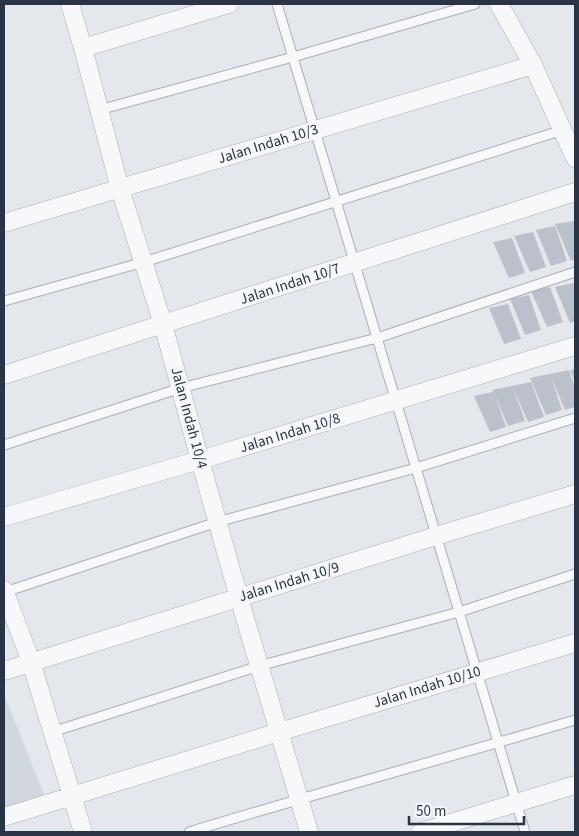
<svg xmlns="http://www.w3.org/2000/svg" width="579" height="836" font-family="'Source Sans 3',sans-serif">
<rect width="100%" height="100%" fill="#e4e7ec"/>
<path fill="#d2d6de" d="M4,695L46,799L4,812Z"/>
<path fill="#bbc0ca" d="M574,221L575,259L571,261L555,224Z
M555,226L567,261L551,266L536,230Z
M533,232L546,267L530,272L514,236Z
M512,238L525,273L509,278L493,242Z
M574,283L575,286V321L570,323L555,287Z
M550,287L563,322L547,327L531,291Z
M529,295L541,330L525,335L510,299Z
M508,304L521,339L504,344L489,308Z
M575,369V382L570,370Z
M569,370L575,388V407L565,410L551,377L562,410L546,415L530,378Z
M531,382L544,417L528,422L513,388L525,421L508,426L495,395L506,427L490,432L474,396L493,392L492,390Z"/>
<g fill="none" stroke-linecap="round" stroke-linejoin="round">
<g stroke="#a9aeb7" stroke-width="11">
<path id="lane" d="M277,4L525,832
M99,110L293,57L475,4
M4,301L144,262L563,130
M4,445L181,388L377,338L575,272
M5,592L217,522L416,468L575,418
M52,732L259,666L459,612L575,574
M189,832C317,793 447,758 575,720"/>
</g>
<g stroke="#a9aeb7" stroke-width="19">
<path id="street" d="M70,4L83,48L120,189L163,324L200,460L239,598L309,832
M499,4L533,65L575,158
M83,48L229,4
M4,223L533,65
M4,375L575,192
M4,517L200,460L575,346
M4,590L31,662L83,832
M4,671L436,536L575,494
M4,817L279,732L575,643
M421,832L575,785"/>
</g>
<use href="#lane" stroke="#f7f8fa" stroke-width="9"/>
<use href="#street" stroke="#f7f8fa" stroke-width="18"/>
</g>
<g text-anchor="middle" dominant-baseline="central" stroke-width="5" stroke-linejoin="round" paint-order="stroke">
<g font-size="15" fill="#2b3445" stroke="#f4f6f9">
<text transform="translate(268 144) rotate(-17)">Jalan Indah 10/3</text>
<text transform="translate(290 284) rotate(-18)">Jalan Indah 10/7</text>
<text transform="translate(189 418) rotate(75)">Jalan Indah 10/4</text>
<text transform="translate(290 433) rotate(-17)">Jalan Indah 10/8</text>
<text transform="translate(289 582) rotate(-17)">Jalan Indah 10/9</text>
<text transform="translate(427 687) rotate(-17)">Jalan Indah 10/10</text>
</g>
</g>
<rect width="579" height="836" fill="none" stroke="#2b3445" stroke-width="10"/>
<path d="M409 816v8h115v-8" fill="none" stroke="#2b3445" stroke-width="2.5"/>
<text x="416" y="816" font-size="15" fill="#2b3445" stroke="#f4f6f9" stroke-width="4" paint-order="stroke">50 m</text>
</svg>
